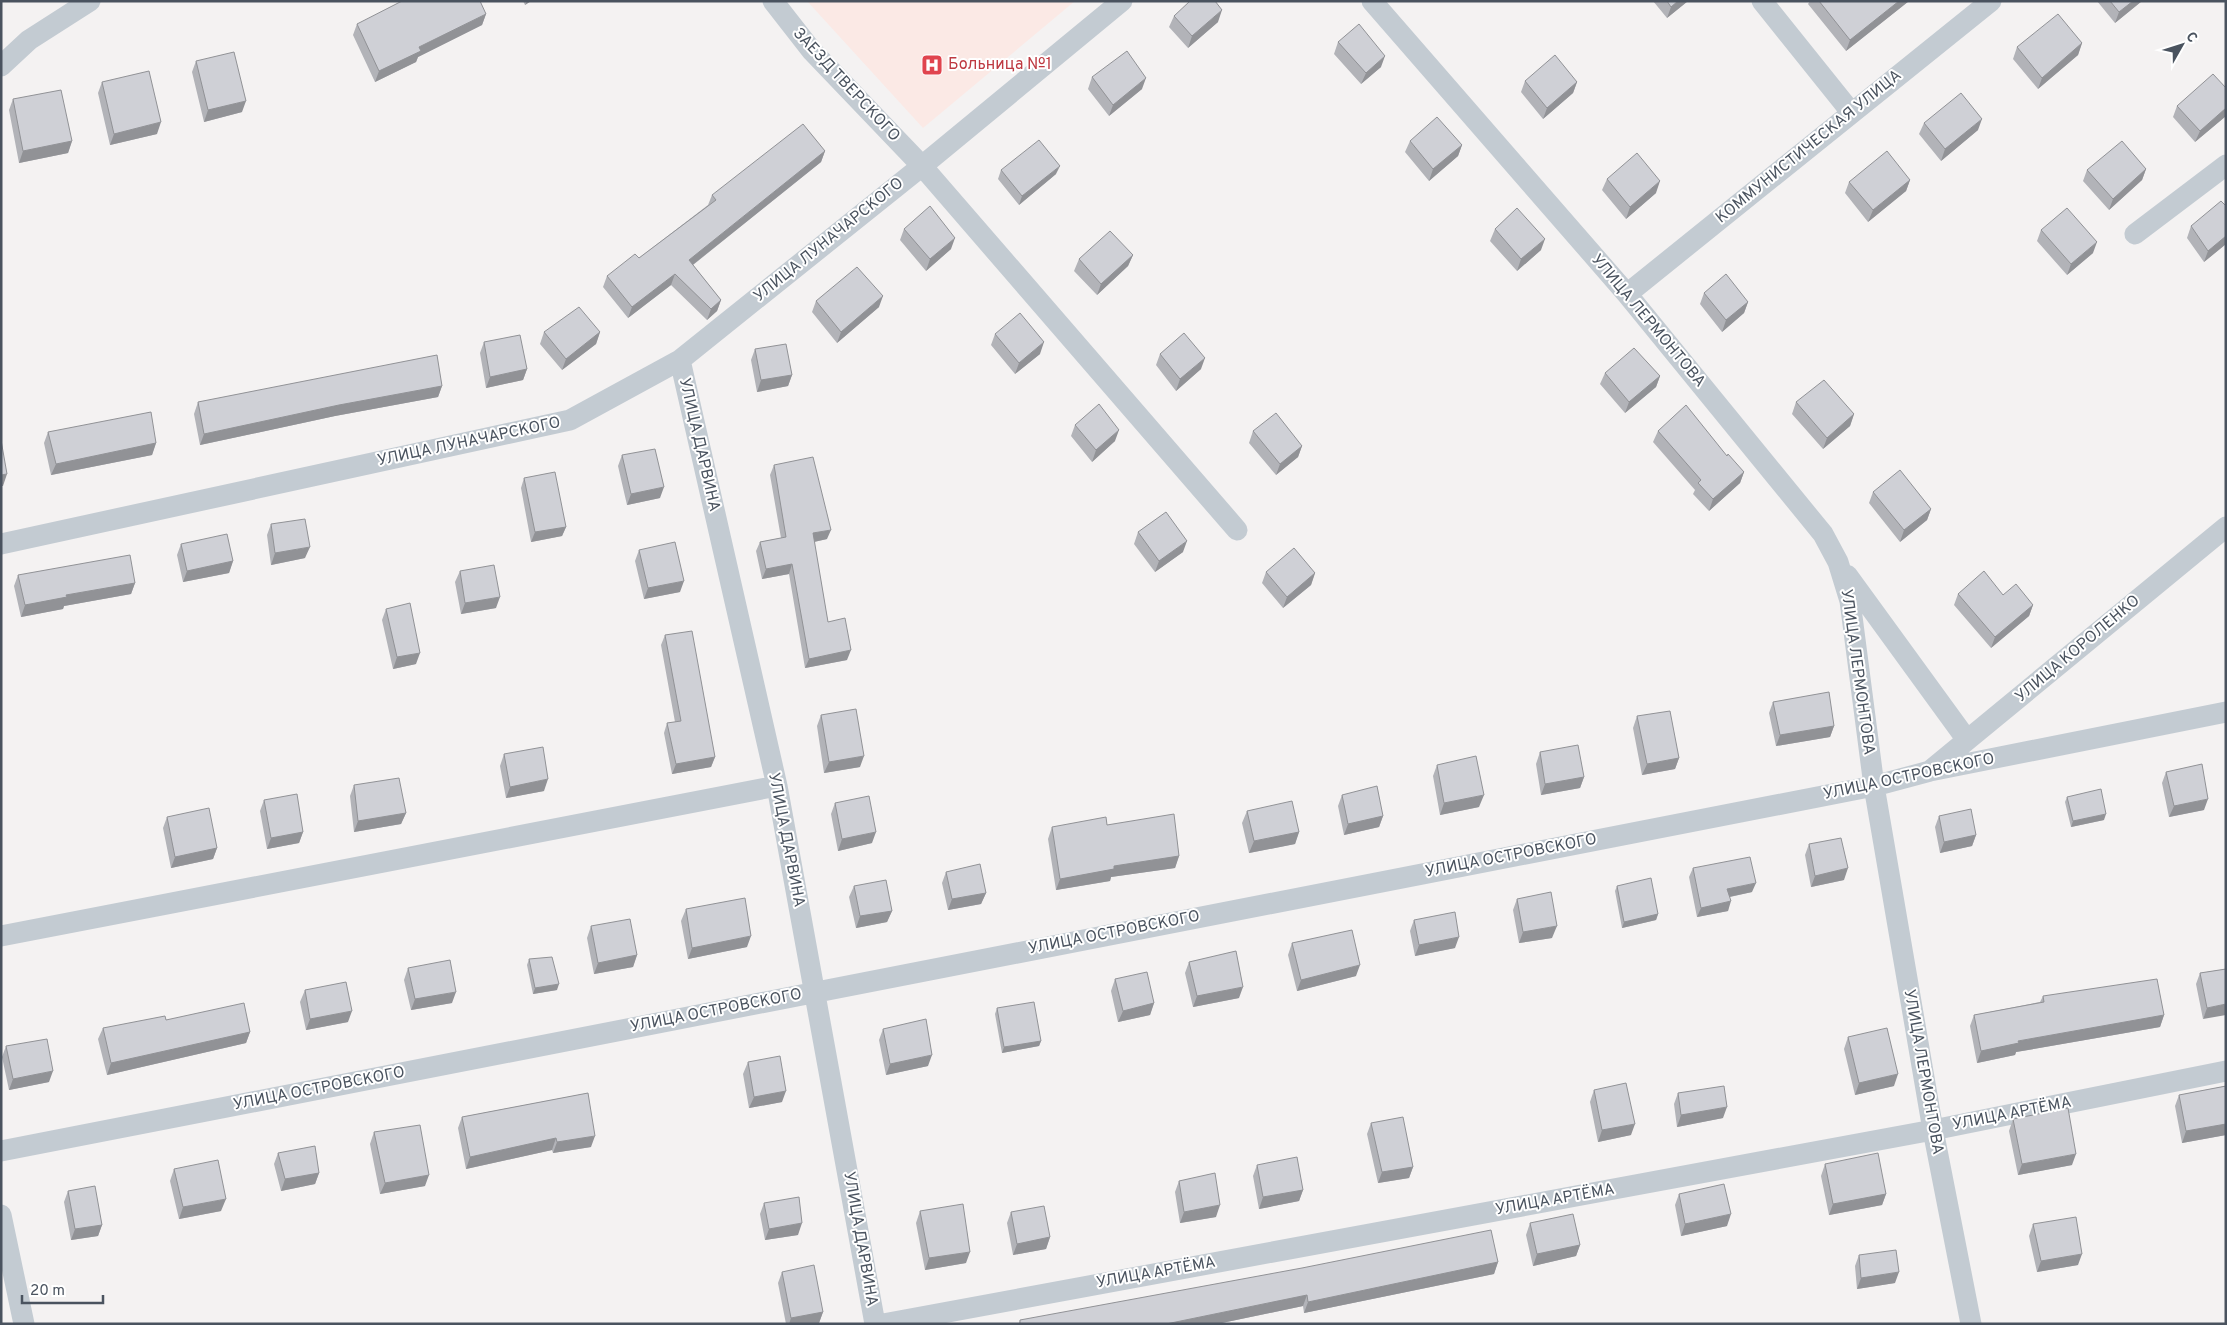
<svg xmlns="http://www.w3.org/2000/svg" width="2227" height="1325" font-family="Overpass,sans-serif">
<rect width="100%" height="100%" fill="#f4f2f2"/>
<path fill="#fbe9e5" d="M807,1H1075L923,128Z"/>
<g fill="none" stroke-linecap="round" stroke-linejoin="round">
<path stroke="#c3cbd2" stroke-width="21" d="M773,1L812,51L922,166L1237,530
M1372,1L1627,294L1823,534L1838,562L1850,601L1874,786L1933,1130L1971,1324
M1762,1L1851,112
M1,66L29,40L90,1
M2135,234L2226,165
M1627,294L1991,1
M680,360L777,786L875,1324
M1,544L570,420L680,360L922,166L1122,1
M1847,575L1967,740
M1932,769L2226,527
M1,936L777,786
M1,1151L1874,786L1930,771L2226,712
M1,1215L24,1324
M883,1324L1933,1130L2226,1071"/>
</g>
<path fill="#b2b3b8" d="M523,1H531L525,5Z
M1653,1H1688L1667,18Z
M1810,1H1909L1846,51L1808,4Z
M2097,1H2142L2115,23Z
M486,14L482,25L418,57L416,62L375,82L353,35L357,24Z
M1174,16L1218,22L1188,48L1169,27Z
M1338,42L1381,67L1361,84L1334,54Z
M2082,43L2078,55L2038,89L2013,59L2017,47Z
M196,61L242,112L204,122L192,72Z
M1092,77L1142,89L1109,116L1088,89Z
M1525,81L1577,82L1573,93L1543,119L1521,92Z
M102,82L157,134L110,145L98,93Z
M2226,88V116L2195,142L2173,117L2177,106Z
M13,99L72,141L68,153L19,163L9,110Z
M1924,123L1978,130L1941,161L1919,134Z
M1410,141L1462,145L1458,156L1429,181L1405,152Z
M825,151L821,162L693,265L721,300L717,311L707,320L671,285L628,318L603,287L607,276L639,258L708,205L712,195Z
M2146,169L2142,180L2109,210L2083,181L2087,170Z
M1001,170L1056,174L1019,205L998,179Z
M1607,179L1656,193L1626,219L1602,190Z
M1910,180L1906,191L1868,222L1845,193L1849,182Z
M2226,206V244L2204,262L2187,238L2191,226Z
M904,229L951,249L926,271L900,240Z
M1495,229L1541,250L1517,271L1490,241Z
M2041,230L2093,253L2067,275L2037,241Z
M1133,255L1128,266L1097,295L1074,271L1079,259Z
M1704,293L1748,302L1744,313L1722,332L1700,304Z
M816,301L879,307L837,343L812,312Z
M544,332H600L596,344L562,370L540,344Z
M995,334L1040,354L1015,374L991,345Z
M484,342L527,369L523,380L486,388L480,353Z
M755,349L792,375L788,386L757,392L751,360Z
M1160,354L1201,369L1176,391L1156,365Z
M1605,373L1660,376L1656,387L1625,413L1600,384Z
M442,386L438,397L335,416L200,445L194,414L198,402Z
M1796,402L1854,414L1850,426L1823,449L1792,414Z
M1075,425L1115,441L1092,462L1071,436Z
M1253,431L1302,446L1298,457L1276,475L1249,443Z
M1658,431L1744,472L1740,483L1709,511L1693,494L1695,490L1653,442Z
M48,432L156,443L152,455L51,475L44,443Z
M622,455L660,498L627,505L618,466Z
M774,465L827,539L814,542L828,622L847,660L805,668L789,574L762,579L756,551L760,542L781,538L770,475Z
M524,478L566,527L562,536L531,542L521,488Z
M1873,492L1931,509L1927,520L1900,542L1869,503Z
M271,524L305,558L271,565L267,535Z
M1138,532L1183,552L1155,572L1134,544Z
M181,544L233,561L229,573L183,582L177,555Z
M639,550L680,592L644,599L635,561Z
M460,571L496,608L461,614L455,582Z
M1266,572L1315,573L1311,585L1283,608L1262,583Z
M18,575L135,583L131,594L64,606L63,609L21,617L14,586Z
M1958,594L2003,595L2033,605L2029,616L1991,648L1954,605Z
M386,609L416,664L393,669L382,620Z
M665,635L715,757L711,767L672,774L664,733L667,723L675,722L661,645Z
M1773,702L1834,726L1830,737L1776,746L1769,713Z
M821,715L860,767L824,773L817,726Z
M1637,716L1679,758L1675,769L1642,775L1633,728Z
M1540,752L1584,777L1580,788L1541,795L1536,764Z
M504,754L544,791L506,798L500,766Z
M1437,765L1479,807L1440,815L1433,776Z
M2166,772L2204,810L2169,817L2162,783Z
M354,785L406,813L401,824L354,832L350,796Z
M1342,795L1383,816L1379,827L1344,835L1338,806Z
M2067,797L2104,820L2071,827L2065,802Z
M264,800L303,832L299,843L267,849L260,811Z
M835,803L872,843L838,851L831,814Z
M1247,811L1299,832L1295,844L1249,853L1242,823Z
M1939,816L1976,835L1972,846L1940,853L1935,827Z
M167,817L217,848L213,859L171,868L163,828Z
M1052,827L1179,856L1175,868L1111,877L1110,881L1056,890L1048,839Z
M1809,844L1844,880L1811,887L1805,855Z
M1693,868L1752,892L1730,897L1728,911L1697,917L1689,877Z
M946,872L986,893L981,904L948,910L942,883Z
M854,886L892,911L887,922L856,928L849,897Z
M1617,886L1658,914L1656,920L1622,928L1615,891Z
M1517,899L1552,938L1519,943L1513,910Z
M686,909L747,947L688,959L681,921Z
M1414,920L1455,948L1415,956L1410,931Z
M591,926L637,955L633,967L594,974L587,938Z
M1292,943L1356,976L1297,991L1288,955Z
M529,959L557,990L533,994L527,965Z
M1189,962L1239,998L1193,1007L1185,973Z
M408,968L452,1003L411,1010L404,980Z
M2226,969L2203,1019L2196,984L2200,973Z
M1115,979L1154,1003L1150,1015L1118,1022L1111,991Z
M305,990L348,1022L306,1030L300,1002Z
M2043,996L2164,1015L2160,1027L2016,1052L2015,1055L1977,1063L1970,1026L1974,1015L2040,1002Z
M997,1008L1041,1041L1039,1046L1002,1053L995,1014Z
M166,1020L250,1032L246,1043L107,1075L98,1039L103,1028Z
M883,1029L928,1066L886,1075L879,1040Z
M1848,1037L1894,1086L1855,1095L1844,1049Z
M6,1046L49,1082L9,1090L2,1057Z
M748,1062L782,1102L749,1108L743,1074Z
M2226,1086V1135L2182,1143L2175,1106L2179,1095Z
M1594,1090L1631,1135L1598,1142L1590,1102Z
M588,1093L591,1147L553,1153L552,1150L466,1169L458,1128L462,1117Z
M1678,1093L1723,1118L1677,1127L1674,1104Z
M2013,1119L2072,1165L2018,1175L2009,1131Z
M1371,1123L1413,1167L1409,1178L1378,1183L1367,1134Z
M374,1132L425,1186L380,1194L370,1144Z
M278,1153L319,1173L315,1184L281,1191L274,1164Z
M1825,1164L1886,1194L1882,1205L1829,1215L1821,1176Z
M1257,1165L1303,1190L1299,1201L1259,1209L1253,1176Z
M174,1169L221,1211L179,1219L170,1181Z
M1179,1181L1216,1217L1180,1223L1175,1192Z
M68,1191L102,1225L98,1236L71,1240L64,1202Z
M1679,1194L1727,1226L1681,1236L1675,1205Z
M764,1203L798,1235L765,1240L760,1214Z
M920,1211L966,1263L925,1270L916,1223Z
M1011,1212L1050,1237L1046,1249L1013,1255L1007,1223Z
M1530,1223L1580,1245L1576,1256L1533,1266L1526,1235Z
M2033,1224L2078,1265L2037,1272L2029,1236Z
M1859,1255L1895,1283L1857,1289L1855,1266Z
M1498,1262L1494,1274L1304,1313L1303,1306L1217,1324H1019L1020,1320Z
M782,1272L823,1312L819,1323L786,1324L778,1283Z"/>
<path fill="#919296" d="M527,1H531L525,5Z
M1678,1H1688L1667,18L1671,7Z
M1899,1H1909L1846,51L1850,40Z
M2133,1H2142L2115,23L2119,12Z
M1222,10L1218,22L1188,48L1192,36Z
M486,14L482,25L418,57L416,62L375,82L379,71L419,47Z
M2082,43L2078,55L2038,89L2042,78Z
M1385,56L1381,67L1361,84L1366,73Z
M1146,78L1142,89L1109,116L1113,105Z
M1577,82L1573,93L1543,119L1547,108Z
M246,101L242,112L204,122L208,110Z
M2226,108V116L2195,142L2200,131Z
M1982,119L1978,130L1941,161L1945,149Z
M161,122L157,134L110,145L114,134Z
M72,141L68,153L19,163L23,151Z
M1462,145L1458,156L1429,181L1433,169Z
M825,151L821,162L685,271L689,260Z
M1060,166L1056,174L1019,205L1022,196Z
M2146,169L2142,180L2109,210L2113,199Z
M1910,180L1906,191L1868,222L1873,210Z
M1660,181L1656,193L1626,219L1630,207Z
M2226,236V244L2204,262L2208,251Z
M955,238L951,249L926,271L930,259Z
M1545,239L1541,250L1517,271L1521,259Z
M2097,242L2093,253L2067,275L2071,264Z
M1133,255L1128,266L1097,295L1101,284Z
M675,274L671,285L628,318L632,307Z
M883,296L879,307L837,343L841,332Z
M721,300L717,311L707,320L711,309Z
M1748,302L1744,313L1722,332L1726,320Z
M600,332L596,344L562,370L566,359Z
M1044,342L1040,354L1015,374L1019,363Z
M1205,358L1201,369L1176,391L1180,379Z
M527,369L523,380L486,388L490,377Z
M792,375L788,386L757,392L761,380Z
M1660,376L1656,387L1625,413L1629,402Z
M442,386L438,397L335,416L200,445L204,434L339,405Z
M1854,414L1850,426L1823,449L1827,438Z
M1119,430L1115,441L1092,462L1096,450Z
M156,443L152,455L51,475L56,464Z
M1302,446L1298,457L1276,475L1280,464Z
M1744,472L1740,483L1709,511L1713,499Z
M7,474L3,486H1V475Z
M664,487L660,498L627,505L631,494Z
M1931,509L1927,520L1900,542L1904,530Z
M566,527L562,536L531,542L535,532Z
M831,530L827,539L809,543L813,533Z
M1187,541L1183,552L1155,572L1159,561Z
M310,547L305,558L271,565L275,553Z
M233,561L229,573L183,582L187,571Z
M792,564L789,574L762,579L766,569Z
M1315,573L1311,585L1283,608L1287,597Z
M684,581L680,592L644,599L648,588Z
M135,583L131,594L64,606L63,609L21,617L25,605L66,595Z
M500,597L496,608L461,614L465,603Z
M2033,605L2029,616L1991,648L1995,637Z
M851,650L847,660L805,668L809,659Z
M420,653L416,664L393,669L397,657Z
M1834,726L1830,737L1776,746L1780,735Z
M864,756L860,767L824,773L829,762Z
M715,757L711,767L672,774L676,764Z
M1679,758L1675,769L1642,775L1647,764Z
M1584,777L1580,788L1541,795L1545,784Z
M548,779L544,791L506,798L510,787Z
M1484,795L1479,807L1440,815L1444,803Z
M2208,799L2204,810L2169,817L2174,806Z
M406,813L401,824L354,832L358,821Z
M2106,814L2104,820L2071,827L2073,821Z
M1383,816L1379,827L1344,835L1348,824Z
M303,832L299,843L267,849L271,838Z
M876,832L872,843L838,851L842,839Z
M1299,832L1295,844L1249,853L1254,841Z
M1976,835L1972,846L1940,853L1944,842Z
M217,848L213,859L171,868L175,857Z
M1179,856L1175,868L1111,877L1110,881L1056,890L1060,879L1114,866Z
M1848,868L1844,880L1811,887L1815,876Z
M1756,883L1752,892L1724,898L1727,889Z
M986,893L981,904L948,910L952,899Z
M1731,901L1728,911L1697,917L1701,908Z
M892,911L887,922L856,928L860,916Z
M1658,914L1656,920L1622,928L1624,922Z
M1557,926L1552,938L1519,943L1523,932Z
M751,936L747,947L688,959L692,948Z
M1459,937L1455,948L1415,956L1419,945Z
M637,955L633,967L594,974L598,963Z
M1360,965L1356,976L1297,991L1301,980Z
M559,984L557,990L533,994L535,988Z
M1243,987L1239,998L1193,1007L1197,996Z
M456,992L452,1003L411,1010L415,999Z
M1154,1003L1150,1015L1118,1022L1123,1011Z
M2226,1004V1015L2203,1019L2207,1008Z
M352,1011L348,1022L306,1030L310,1019Z
M2164,1015L2160,1027L2016,1052L2015,1055L1977,1063L1981,1051L2018,1041Z
M250,1032L246,1043L107,1075L111,1063Z
M1041,1041L1039,1046L1002,1053L1004,1047Z
M932,1055L928,1066L886,1075L890,1064Z
M53,1071L49,1082L9,1090L13,1079Z
M1898,1074L1894,1086L1855,1095L1859,1083Z
M786,1091L782,1102L749,1108L754,1097Z
M1727,1107L1723,1118L1677,1127L1681,1115Z
M1635,1124L1631,1135L1598,1142L1602,1130Z
M2226,1124V1135L2182,1143L2186,1131Z
M595,1136L591,1147L553,1153L557,1142Z
M556,1138L552,1150L466,1169L470,1157Z
M2076,1154L2072,1165L2018,1175L2022,1164Z
M1413,1167L1409,1178L1378,1183L1382,1172Z
M319,1173L315,1184L281,1191L285,1179Z
M429,1175L425,1186L380,1194L385,1183Z
M1303,1190L1299,1201L1259,1209L1263,1197Z
M1886,1194L1882,1205L1829,1215L1833,1204Z
M226,1199L221,1211L179,1219L183,1207Z
M1220,1205L1216,1217L1180,1223L1184,1212Z
M1731,1214L1727,1226L1681,1236L1685,1224Z
M802,1223L798,1235L765,1240L769,1229Z
M102,1225L98,1236L71,1240L75,1229Z
M1050,1237L1046,1249L1013,1255L1017,1244Z
M1580,1245L1576,1256L1533,1266L1537,1254Z
M970,1252L966,1263L925,1270L929,1258Z
M2082,1254L2078,1265L2037,1272L2041,1261Z
M1498,1262L1494,1274L1304,1313L1308,1302Z
M1899,1272L1895,1283L1857,1289L1861,1278Z
M1307,1295L1303,1306L1217,1324H1166Z
M823,1312L819,1323L789,1324L791,1318Z"/>
<path fill="#cfd0d6" stroke="#919296" d="M402,1H480L486,14L419,47L421,51L379,71L357,24Z
M1190,1H1215L1222,10L1192,36L1174,16Z
M1667,1H1678L1671,7Z
M1819,1H1899L1850,40Z
M2110,1H2133L2119,12Z
M2058,14L2082,43L2042,78L2017,47Z
M1359,24L1385,56L1366,73L1338,42Z
M1127,51L1146,78L1113,105L1092,77Z
M234,52L246,101L208,110L196,61Z
M1555,55L1577,82L1547,108L1525,81Z
M149,71L161,122L114,134L102,82Z
M2213,74L2226,88V108L2200,131L2177,106Z
M61,90L72,141L23,151L13,99Z
M1961,93L1982,119L1945,149L1924,123Z
M1437,117L1462,145L1433,169L1410,141Z
M803,124L825,151L689,260L721,300L711,309L675,274L632,307L607,276L635,254L639,258L716,200L712,195Z
M1039,140L1060,166L1022,196L1001,170Z
M2122,141L2146,169L2113,199L2087,170Z
M1887,151L1910,180L1873,210L1849,182Z
M1637,153L1660,181L1630,207L1607,179Z
M2221,201L2226,206V236L2208,251L2191,226Z
M930,206L955,238L930,259L904,229Z
M1517,208L1545,239L1521,259L1495,229Z
M2067,208L2097,242L2071,264L2041,230Z
M1110,231L1133,255L1101,284L1079,259Z
M857,267L883,296L841,332L816,301Z
M1726,274L1748,302L1726,320L1704,293Z
M579,307L600,332L566,359L544,332Z
M1020,313L1044,342L1019,363L995,334Z
M1184,333L1205,358L1180,379L1160,354Z
M520,335L527,369L490,377L484,342Z
M786,344L792,375L761,380L755,349Z
M1634,348L1660,376L1629,402L1605,373Z
M437,355L442,386L339,405L204,434L198,402Z
M1824,380L1854,414L1827,438L1796,402Z
M1099,404L1119,430L1096,450L1075,425Z
M1686,405L1727,456L1728,454L1744,472L1713,499L1698,483L1701,480L1658,431Z
M151,412L156,443L56,464L48,432Z
M1276,413L1302,446L1280,464L1253,431Z
M1,440L7,474L1,475Z
M655,449L664,487L631,494L622,455Z
M813,457L831,530L813,533L828,622L845,618L851,650L809,659L792,564L766,569L760,542L786,537L774,465Z
M1900,470L1931,509L1904,530L1873,492Z
M555,472L566,527L535,532L524,478Z
M1166,512L1187,541L1159,561L1138,532Z
M305,519L310,547L275,553L271,524Z
M227,534L233,561L187,571L181,544Z
M675,542L684,581L648,588L639,550Z
M1294,548L1315,573L1287,597L1266,572Z
M130,555L135,583L66,595L67,597L25,605L18,575Z
M494,565L500,597L465,603L460,571Z
M1984,571L2003,595L2016,584L2033,605L1995,637L1958,594Z
M410,603L420,653L397,657L386,609Z
M692,631L715,757L676,764L667,723L681,721L665,635Z
M1829,692L1834,726L1780,735L1773,702Z
M856,709L864,756L829,762L821,715Z
M1670,711L1679,758L1647,764L1637,716Z
M1578,745L1584,777L1545,784L1540,752Z
M543,747L548,779L510,787L504,754Z
M1476,756L1484,795L1444,803L1437,765Z
M2202,764L2208,799L2174,806L2166,772Z
M399,778L406,813L358,821L354,785Z
M1377,786L1383,816L1348,824L1342,795Z
M2101,789L2106,814L2073,821L2067,797Z
M297,794L303,832L271,838L264,800Z
M869,796L876,832L842,839L835,803Z
M1292,801L1299,832L1254,841L1247,811Z
M209,808L217,848L175,857L167,817Z
M1971,809L1976,835L1944,842L1939,816Z
M1174,814L1179,856L1114,866V869L1060,879L1052,827L1106,817L1107,825Z
M1841,838L1848,868L1815,876L1809,844Z
M1750,857L1756,883L1727,889L1731,901L1701,908L1693,868Z
M980,864L986,893L952,899L946,872Z
M1651,878L1658,914L1624,922L1617,886Z
M886,880L892,911L860,916L854,886Z
M1551,892L1557,926L1523,932L1517,899Z
M745,898L751,936L692,948L686,909Z
M1455,912L1459,937L1419,945L1414,920Z
M630,919L637,955L598,963L591,926Z
M1352,930L1360,965L1301,980L1292,943Z
M1236,951L1243,987L1197,996L1189,962Z
M552,957L559,984L535,988L529,959Z
M450,960L456,992L415,999L408,968Z
M2226,969V1004L2207,1008L2200,973Z
M1147,972L1154,1003L1123,1011L1115,979Z
M2157,979L2164,1015L2018,1041L2019,1043L1981,1051L1974,1015L2044,1002L2043,996Z
M346,982L352,1011L310,1019L305,990Z
M1034,1002L1041,1041L1004,1047L997,1008Z
M244,1003L250,1032L111,1063L103,1028L165,1016L166,1020Z
M926,1019L932,1055L890,1064L883,1029Z
M1887,1028L1898,1074L1859,1083L1848,1037Z
M47,1039L53,1071L13,1079L6,1046Z
M780,1056L786,1091L754,1097L748,1062Z
M1626,1083L1635,1124L1602,1130L1594,1090Z
M1724,1086L1727,1107L1681,1115L1678,1093Z
M2226,1086V1124L2186,1131L2179,1095Z
M588,1093L595,1136L557,1142L556,1138L470,1157L462,1117Z
M2068,1108L2076,1154L2022,1164L2013,1119Z
M1403,1117L1413,1167L1382,1172L1371,1123Z
M420,1125L429,1175L385,1183L374,1132Z
M315,1146L319,1173L285,1179L278,1153Z
M1878,1153L1886,1194L1833,1204L1825,1164Z
M1297,1157L1303,1190L1263,1197L1257,1165Z
M218,1160L226,1199L183,1207L174,1169Z
M1215,1173L1220,1205L1184,1212L1179,1181Z
M1724,1184L1731,1214L1685,1224L1679,1194Z
M95,1186L102,1225L75,1229L68,1191Z
M799,1197L802,1223L769,1229L764,1203Z
M963,1204L970,1252L929,1258L920,1211Z
M1044,1206L1050,1237L1017,1244L1011,1212Z
M1573,1214L1580,1245L1537,1254L1530,1223Z
M2076,1217L2082,1254L2041,1261L2033,1224Z
M1491,1230L1498,1262L1308,1302L1307,1295L1166,1324H1020V1320L1302,1268Z
M1896,1250L1899,1272L1861,1278L1859,1255Z
M814,1265L823,1312L791,1318L782,1272Z"/>
<defs>
<g id="hospital-square" transform="scale(1.125)"><rect x="-9" y="-9" width="18" height="18" rx="4" fill="#e0444e" stroke="#fff"/><path d="M-5-5h3v3.5h4V-5h3V5h-3V1.5h-4V5h-3Z" fill="#fff"/></g>
</defs>
<g fill-rule="evenodd">
<use href="#hospital-square" x="932" y="65"/>
</g>
<g text-anchor="middle" dominant-baseline="central" stroke-width="4" stroke-linejoin="round" paint-order="stroke">
<g font-size="16" fill="#be3a42" stroke="#fff" text-anchor="start">
<text x="948" y="65">Больница №1</text>
</g>
<g font-size="16" fill="#4a535f" stroke="#fff">
<text transform="translate(846 85) rotate(47)">ЗАЕЗД ТВЕРСКОГО</text>
<text transform="translate(1809 147) rotate(-39)">КОММУНИСТИЧЕСКАЯ УЛИЦА</text>
<text transform="translate(829 240) rotate(-39)">УЛИЦА ЛУНАЧАРСКОГО</text>
<text transform="translate(1648 321) rotate(50)">УЛИЦА ЛЕРМОНТОВА</text>
<text transform="translate(469 442) rotate(-12)">УЛИЦА ЛУНАЧАРСКОГО</text>
<text transform="translate(699 445) rotate(77)">УЛИЦА ДАРВИНА</text>
<text transform="translate(2078 649) rotate(-40)">УЛИЦА КОРОЛЕНКО</text>
<text transform="translate(1857 672) rotate(82)">УЛИЦА ЛЕРМОНТОВА</text>
<text transform="translate(1909 777) rotate(-12)">УЛИЦА ОСТРОВСКОГО</text>
<text transform="translate(786 840) rotate(79)">УЛИЦА ДАРВИНА</text>
<text transform="translate(1511 856) rotate(-11)">УЛИЦА ОСТРОВСКОГО</text>
<text transform="translate(1114 933) rotate(-11)">УЛИЦА ОСТРОВСКОГО</text>
<text transform="translate(716 1011) rotate(-11)">УЛИЦА ОСТРОВСКОГО</text>
<text transform="translate(1923 1072) rotate(80)">УЛИЦА ЛЕРМОНТОВА</text>
<text transform="translate(319 1089) rotate(-11)">УЛИЦА ОСТРОВСКОГО</text>
<text transform="translate(2012 1114) rotate(-11)">УЛИЦА АРТЁМА</text>
<text transform="translate(1555 1200) rotate(-10)">УЛИЦА АРТЁМА</text>
<text transform="translate(860 1239) rotate(80)">УЛИЦА ДАРВИНА</text>
<text transform="translate(1156 1273) rotate(-10)">УЛИЦА АРТЁМА</text>
</g>
</g>
<rect width="2227" height="1325" fill="none" stroke="#4a535f" stroke-width="5"/>
<g transform="translate(2182 45) rotate(51)" stroke="#ffffff" stroke-width="4" paint-order="stroke">
<path d="M0-4L9 19L0 12L-9 19Z" fill="#4a535f"/>
<text y="-8" font-size="14" font-weight="bold" text-anchor="middle" fill="#4a535f">С</text>
</g>
<path d="M22 1295v8h81v-8" fill="none" stroke="#4a535f" stroke-width="2.5"/>
<text x="30" y="1295" font-size="15" fill="#4a535f" stroke="#ffffff" stroke-width="4" paint-order="stroke">20 m</text>
</svg>
